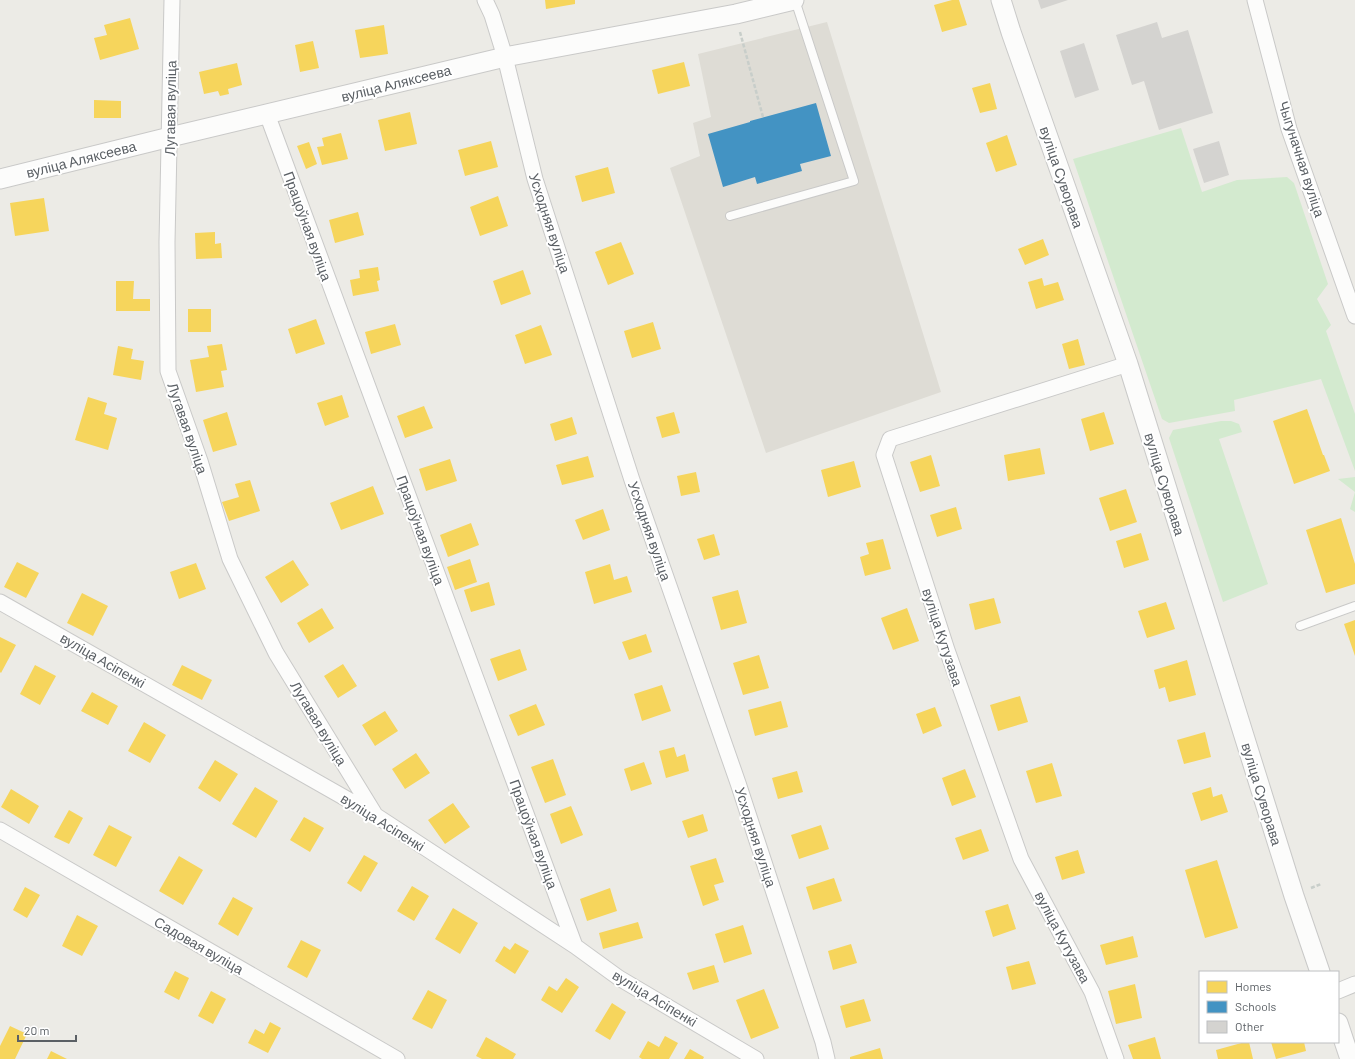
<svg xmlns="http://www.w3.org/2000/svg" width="1355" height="1059" font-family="Barlow,sans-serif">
<rect width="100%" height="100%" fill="#ecebe6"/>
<path fill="#dedcd5" d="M827,22L941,392L766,453L670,168L700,156L693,123L711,117L698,54Z"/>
<path fill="#d3eacf" d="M1181,128L1202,192L1237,180L1287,177L1294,183L1328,284L1317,299L1331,325L1326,331L1355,414V471L1321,379L1234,400L1235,411L1169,423L1162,419L1073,159Z
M1221,421H1231L1239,424L1242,432L1219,439L1268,584L1223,602L1169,438L1173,430Z
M1355,477V512L1350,509L1355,492L1338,479Z"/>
<path fill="#f6d55c" d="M545,0H575V4L546,9Z
M952,0H959L967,25L942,32L934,5Z
M130,18L139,49L100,60L94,38L107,35L104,25Z
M384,25L388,54L360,58L355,30Z
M313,41L319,68L300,72L295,45Z
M684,62L690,86L658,94L652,70Z
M237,63L242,85L228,89L229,94L220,96L218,91L204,94L199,72Z
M990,83L997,109L980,113L972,88Z
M94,100L121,101V118H94Z
M410,112L417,144L385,151L378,120Z
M341,133L348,159L322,165L317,147L324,146L322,138Z
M1007,135L1017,165L996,172L986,143Z
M491,141L498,167L465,176L458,150Z
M309,142L317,164L306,169L297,146Z
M608,167L615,193L582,202L575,176Z
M498,196L508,226L480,236L470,207Z
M44,198L49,231L15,236L10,203Z
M358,212L364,235L335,243L329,220Z
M215,232V244L221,243L222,258L196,259L195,233Z
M1043,239L1049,255L1025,265L1018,249Z
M621,242L634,274L608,285L595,252Z
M378,267L380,280L377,281L379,291L353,296L350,280L360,278L359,270Z
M523,270L531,294L501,305L493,281Z
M1042,278L1044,286L1058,282L1064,300L1036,309L1028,282Z
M116,281H134L133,299H150V311H116Z
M188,309H211V332H188Z
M316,319L325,344L296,354L288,329Z
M653,322L661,349L632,358L624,331Z
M395,324L401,345L371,354L365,332Z
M541,325L552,355L525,364L515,335Z
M1078,339L1085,365L1069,369L1062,344Z
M222,344L227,370L221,371L224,387L196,392L190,360L209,357L207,346Z
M118,346L133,349L131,359L144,361L141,380L113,375Z
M342,395L349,417L325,426L317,403Z
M88,397L107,403L104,414L117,418L108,450L75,440Z
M424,406L433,428L405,438L397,416Z
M1307,409L1323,455H1324L1330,471L1294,484L1273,421Z
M227,412L237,445L213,452L203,420Z
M674,412L680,433L662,438L656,417Z
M1104,412L1114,444L1090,451L1081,419Z
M572,417L577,434L555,441L550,424Z
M1040,448L1045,474L1008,481L1004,455Z
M931,455L940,486L920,492L910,462Z
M588,456L594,477L562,485L556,465Z
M450,459L457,481L426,491L419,469Z
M854,461L861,487L828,497L821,470Z
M696,472L700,492L681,496L677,476Z
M250,480L260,511L229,521L222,502L239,497L235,484Z
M373,486L384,514L341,530L330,503Z
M1126,489L1137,522L1110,531L1099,498Z
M956,507L962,529L937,537L930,515Z
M603,509L610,530L583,540L575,520Z
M1341,518L1355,564V584L1326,593L1306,530Z
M471,523L479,545L448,557L440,535Z
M1141,533L1149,560L1124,568L1116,541Z
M714,534L720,555L704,560L697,539Z
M883,539L891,569L865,576L860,557L869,554L866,543Z
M470,559L477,582L455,590L447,567Z
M293,560L309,585L281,603L265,577Z
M17,562L39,573L26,598L4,587Z
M196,563L206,589L179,599L170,572Z
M610,564L614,580L627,576L632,592L594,604L585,572Z
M489,582L495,605L471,612L464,590Z
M738,590L747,623L721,630L712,597Z
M82,593L108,606L93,636L67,623Z
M994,598L1001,623L975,630L969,604Z
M1166,602L1175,629L1147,638L1138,611Z
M322,608L334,628L309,643L297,623Z
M907,608L919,641L893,650L881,618Z
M1355,620V656L1344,624Z
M646,634L652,652L629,660L622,642Z
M0,637L16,645L1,673L0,672Z
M520,649L527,670L498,681L490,659Z
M759,655L769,688L743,695L733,663Z
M1187,660L1196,695L1169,702L1165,687L1159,689L1154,670Z
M343,664L357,686L338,698L324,676Z
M35,665L56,676L40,705L20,694Z
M182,665L212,680L202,700L172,685Z
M662,685L671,711L642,721L634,694Z
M92,692L118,706L108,725L81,711Z
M1020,696L1028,722L998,731L990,705Z
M781,701L788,727L755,736L748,710Z
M536,704L545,725L518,736L509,715Z
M935,707L942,726L923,734L916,714Z
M385,711L398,731L375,746L362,725Z
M144,722L166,735L150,763L128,751Z
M1205,732L1211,757L1184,764L1177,740Z
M674,747L677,757L685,754L689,771L666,778L659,751Z
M416,753L430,773L405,789L392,769Z
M553,759L566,795L545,803L531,767Z
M215,760L238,774L220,802L198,788Z
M644,762L652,784L631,791L624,769Z
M1052,763L1062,796L1036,803L1026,771Z
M965,769L976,797L952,806L942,778Z
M797,771L803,792L778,799L772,778Z
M255,787L278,801L256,838L232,824Z
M1211,787L1213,797L1222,794L1228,812L1201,821L1192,793Z
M11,789L39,806L29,824L1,807Z
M453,803L470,827L445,844L428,820Z
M571,806L583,835L561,844L550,814Z
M69,810L83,818L69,844L54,837Z
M703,814L708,831L688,838L682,821Z
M304,817L324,828L310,852L290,840Z
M109,825L132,837L116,867L93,855Z
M821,825L829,849L799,859L791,835Z
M981,829L989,851L963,860L955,838Z
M1078,850L1085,873L1062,880L1055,857Z
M364,855L378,863L361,892L347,883Z
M179,856L203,870L183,905L159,891Z
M716,858L724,882L714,885L719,900L703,906L690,866Z
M1217,860L1238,928L1205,938L1185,870Z
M834,878L842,901L813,910L806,887Z
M412,886L429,896L414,921L397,911Z
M25,887L40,895L27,918L13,910Z
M610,888L617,911L587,921L580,899Z
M233,897L253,908L238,936L218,924Z
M1008,904L1016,929L993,937L985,911Z
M453,908L478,923L460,954L435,939Z
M77,915L98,926L82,956L62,946Z
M638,922L643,938L603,949L599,933Z
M743,925L752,954L724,963L715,934Z
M1133,936L1138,957L1106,965L1100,945Z
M301,940L321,950L307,978L287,967Z
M515,943L529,951L515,974L495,961L504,946L510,950Z
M851,944L857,963L833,970L828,951Z
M1029,961L1036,984L1012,990L1006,967Z
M714,965L719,982L693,990L687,973Z
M175,971L189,978L179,1000L164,992Z
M566,978L579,987L562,1013L541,1000L549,986L557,991Z
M1135,984L1142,1018L1116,1024L1108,991Z
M764,989L779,1028L751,1039L736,1000Z
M428,990L447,1000L432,1029L412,1019Z
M211,991L226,999L213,1024L198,1016Z
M864,999L871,1021L846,1028L840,1006Z
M612,1003L626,1012L610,1040L595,1031Z
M270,1022L281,1028L268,1053L248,1043L255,1029L264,1034Z
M10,1026L27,1034L15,1059H0V1046Z
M665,1036L678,1043L669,1059H642L639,1057L648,1041L659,1047Z
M486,1037L516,1054L513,1059H482L476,1056Z
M1155,1037L1161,1059H1133L1128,1045Z
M1245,1042H1249L1253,1059H1218L1216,1050Z
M1271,1042H1304L1306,1051L1276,1059Z
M880,1048L883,1059H850V1057Z
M690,1049L704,1057L703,1059H684Z
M51,1051L67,1059H47Z"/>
<path fill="#4393c3" d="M816,103L831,156L800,164L802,171L757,184L755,177L723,187L708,134L750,122V121Z"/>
<path fill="#d4d3d0" d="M1038,0H1068L1041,9Z
M1157,22L1162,38L1188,30L1213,113L1159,130L1144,81L1132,85L1116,35Z
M1084,43L1099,90L1075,98L1060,51Z
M1219,141L1229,175L1204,183L1193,149Z"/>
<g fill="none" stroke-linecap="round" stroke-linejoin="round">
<g stroke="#c9c9c8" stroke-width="10">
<path id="service" d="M730,216L854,181L795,0
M1300,626L1355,606"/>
</g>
<g stroke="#c9c9c8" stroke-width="17">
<path id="minor" d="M172,0L167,242L168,371L200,461L230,559L276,653L374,813
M485,0L492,15L505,57L535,179L632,480L738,783L823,1042L827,1059
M1255,0L1289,129L1355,316
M267,114L575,946
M0,602L375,815L575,946L619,978L756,1059
M0,830L397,1059
M1338,991L1355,984
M1116,1059L1092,992L1021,859L947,650L884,455L890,439L1128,364"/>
</g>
<g stroke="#c9c9c8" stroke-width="21">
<path id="tertiary" d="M1001,0L1011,32L1128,364L1294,896L1320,972
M0,179L170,137L505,57L736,14L794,0
M1338,1023L1350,1059"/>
</g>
<path stroke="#c8ceca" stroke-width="2.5" stroke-dasharray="4 2" stroke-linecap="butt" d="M740,32L763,117
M1311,888L1321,884"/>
<use href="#service" stroke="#fcfcfb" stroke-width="8"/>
<use href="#minor" stroke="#fcfcfb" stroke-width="15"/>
<use href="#tertiary" stroke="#fcfcfb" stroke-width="19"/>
</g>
<g text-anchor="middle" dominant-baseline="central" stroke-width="4" stroke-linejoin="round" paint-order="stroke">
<g font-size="14" fill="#5b6065" stroke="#fff">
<text transform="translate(396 83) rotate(-14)">вуліца Аляксеева</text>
<text transform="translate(170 108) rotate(-89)">Лугавая вуліца</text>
<text transform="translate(81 159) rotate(-14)">вуліца Аляксеева</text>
<text transform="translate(1302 159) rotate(72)">Чыгуначная вуліца</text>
<text transform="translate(1062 177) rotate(71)">вуліца Суворава</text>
<text transform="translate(550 223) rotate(72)">Усходняя вуліца</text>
<text transform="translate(308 226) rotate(70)">Працоўная вуліца</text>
<text transform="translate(188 428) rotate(71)">Лугавая вуліца</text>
<text transform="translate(1165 484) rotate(73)">вуліца Суворава</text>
<text transform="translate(421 530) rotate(70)">Працоўная вуліца</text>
<text transform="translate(650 531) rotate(71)">Усходняя вуліца</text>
<text transform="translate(943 637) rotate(72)">вуліца Кутузава</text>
<text transform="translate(103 660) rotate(30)">вуліца Асіпенкі</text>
<text transform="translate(319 723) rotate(59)">Лугавая вуліца</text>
<text transform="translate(1262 794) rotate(73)">вуліца Суворава</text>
<text transform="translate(383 822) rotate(32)">вуліца Асіпенкі</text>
<text transform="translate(534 834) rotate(70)">Працоўная вуліца</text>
<text transform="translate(756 837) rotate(72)">Усходняя вуліца</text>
<text transform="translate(1063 937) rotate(62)">вуліца Кутузава</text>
<text transform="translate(199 945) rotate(30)">Садовая вуліца</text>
<text transform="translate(655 998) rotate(31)">вуліца Асіпенкі</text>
</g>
</g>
<rect x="1199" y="971" width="140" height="72" fill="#ffffff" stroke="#bdbfc1"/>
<rect x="1207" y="981" width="20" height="12" fill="#f6d55c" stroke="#bdbfc1"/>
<text x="1235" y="991" font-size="12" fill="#5b6065">Homes</text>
<rect x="1207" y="1001" width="20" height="12" fill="#4393c3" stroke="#bdbfc1"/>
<text x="1235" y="1011" font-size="12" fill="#5b6065">Schools</text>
<rect x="1207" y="1021" width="20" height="12" fill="#d4d3d0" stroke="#bdbfc1"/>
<text x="1235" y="1031" font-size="12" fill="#5b6065">Other</text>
<path d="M18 1035v6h58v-6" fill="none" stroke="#5b6065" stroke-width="2"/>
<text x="24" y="1035" font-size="12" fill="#5b6065" stroke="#ffffff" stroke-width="3" paint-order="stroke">20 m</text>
</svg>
